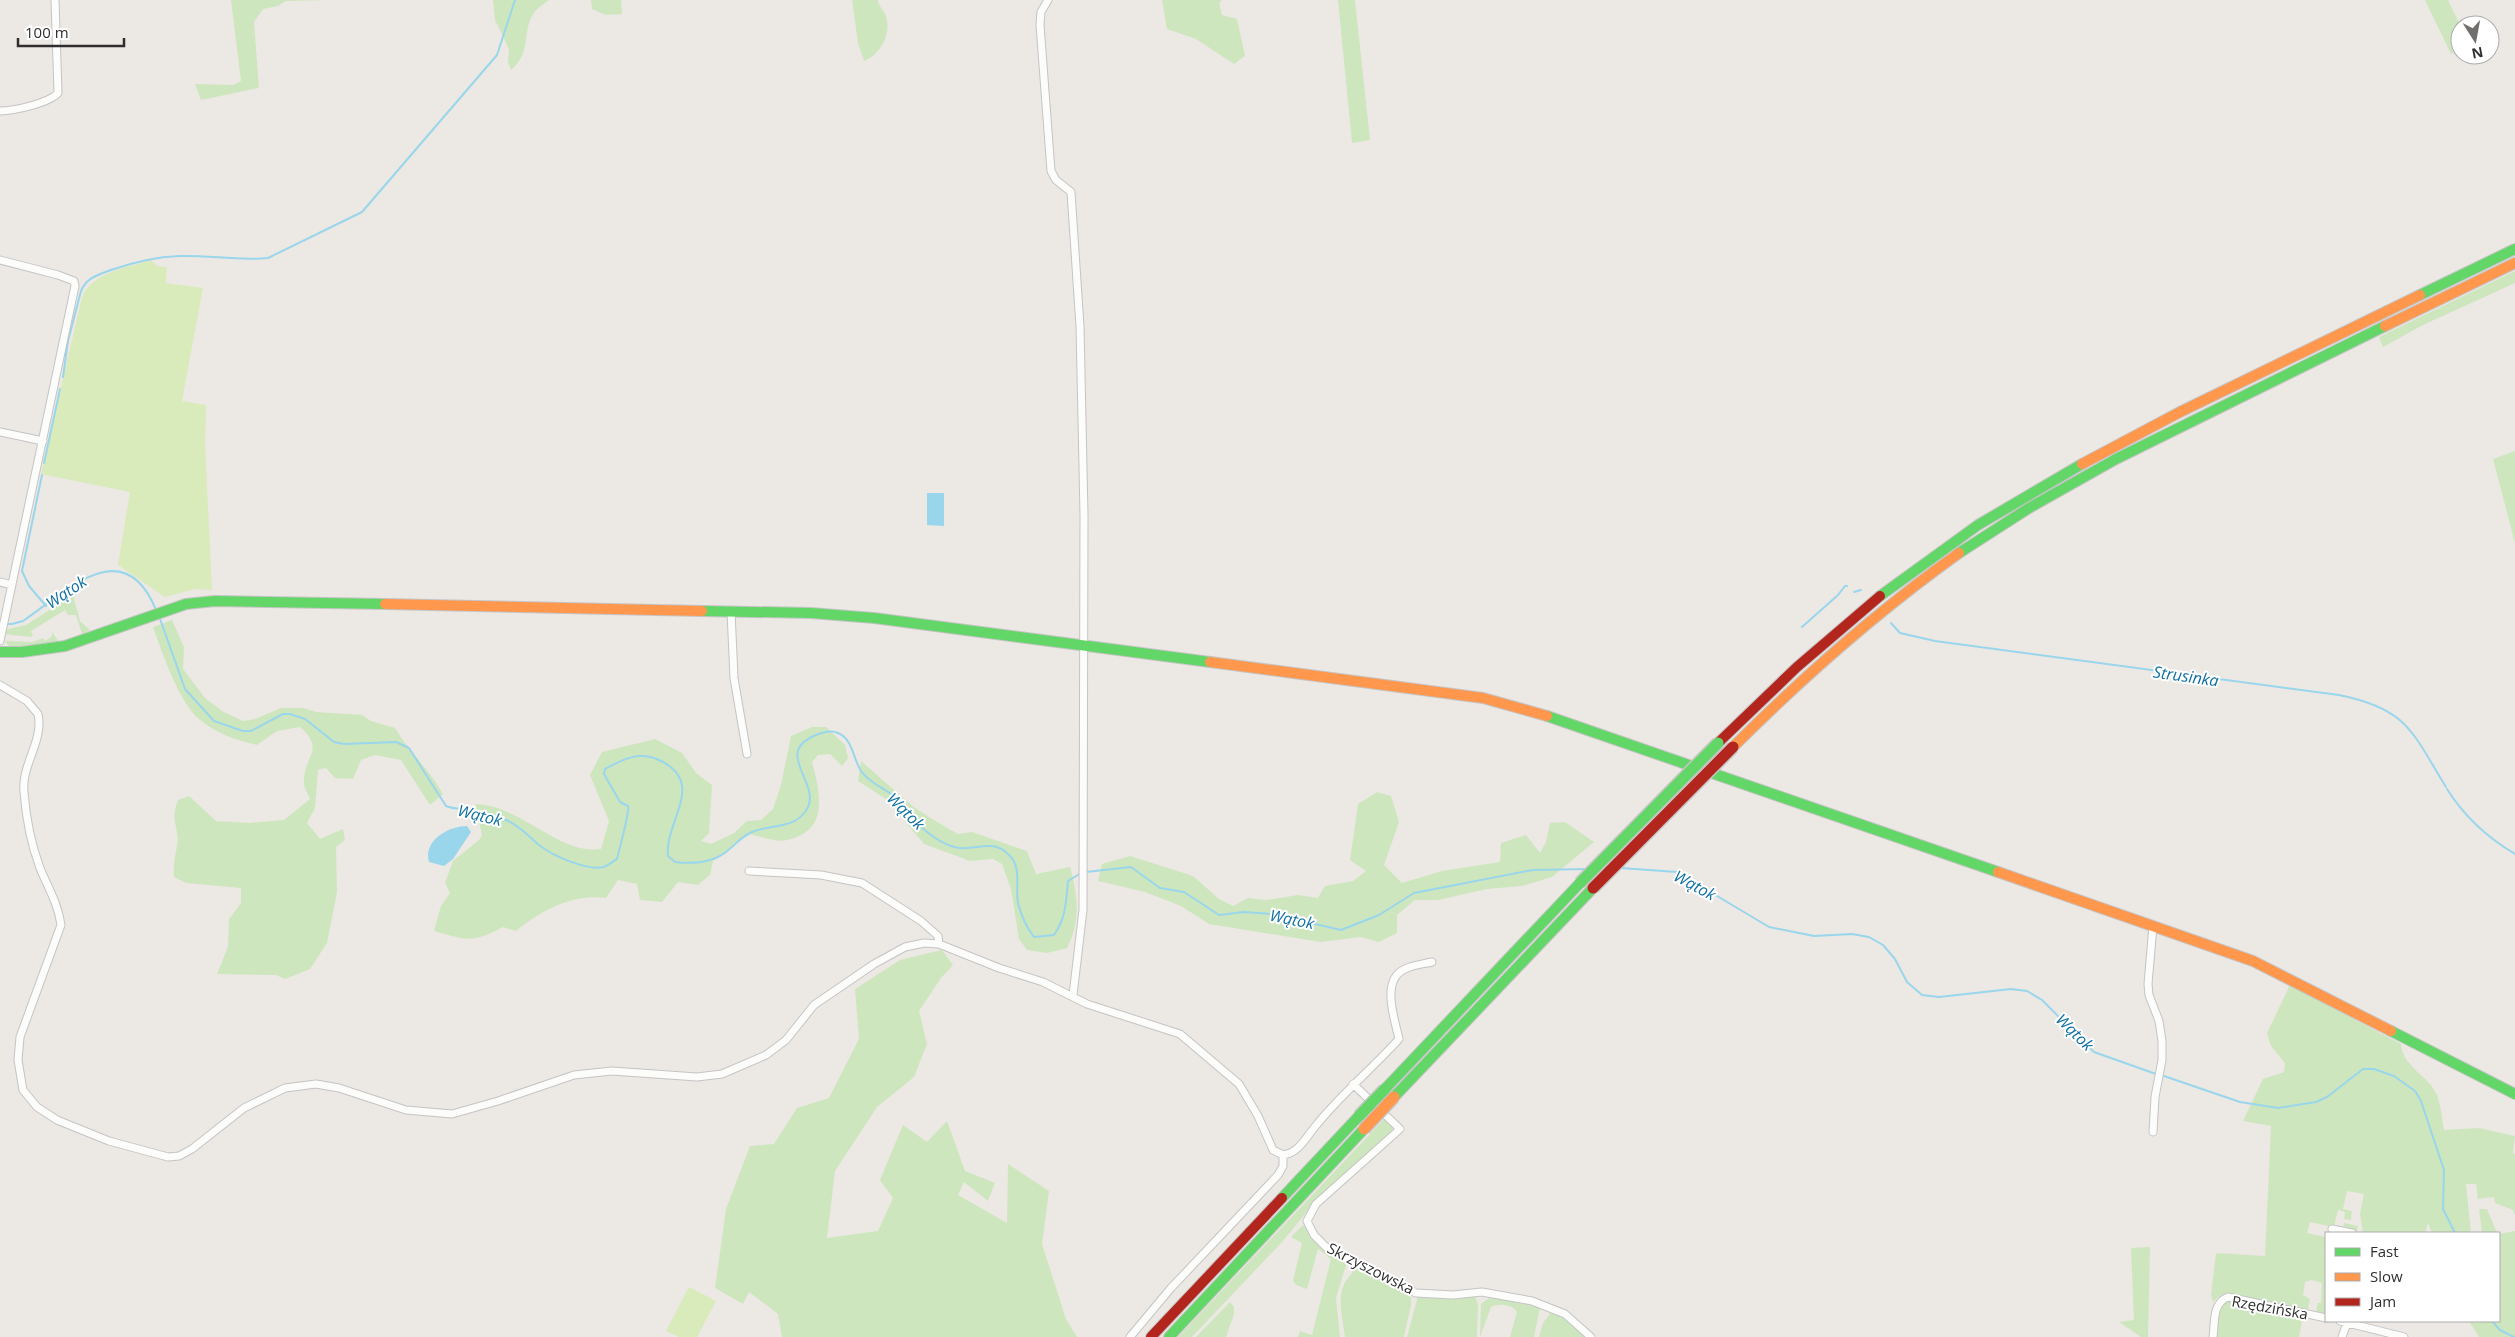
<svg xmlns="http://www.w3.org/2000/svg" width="2515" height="1337" font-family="'Open Sans',sans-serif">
<rect width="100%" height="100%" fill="#ece8e4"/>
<path fill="#cee6be" d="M231,0H327L286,1L278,6L263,9L254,22L259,88L201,100L195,84L233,85L241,81Z
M493,0H549C544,4 537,8 534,13C521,31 533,51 511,70L508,62L509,49L495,20Z
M591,0H621L622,14L606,15L592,9Z
M852,0H878C879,7 883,9 885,14C893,31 881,55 864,61L858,43Z
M1162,0H1222L1219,3L1222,15L1237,19L1245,56L1234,64L1196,39L1167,29Z
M1338,0H1355L1370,140L1352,143Z
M2425,0H2448L2460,25V49L2451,54Z
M2515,271V283L2423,325L2383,347L2379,337Z
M2515,451V543L2493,459Z
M73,595L80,621L90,630L82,634L76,615H68L65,610L31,631L33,636L31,637L4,634V630L26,625Z
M172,620L184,647L183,669L205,698L222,711L243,721L255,719L281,708H303L316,712L362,715L371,721L395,728C409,752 430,770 443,794L430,805L401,760L375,755L361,760L353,779L335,778L326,768L318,770L315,808L307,823L320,839L343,829L345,840L336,847L337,892L327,943L310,969L285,979L276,975L217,974L228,947L229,919L241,903V888L186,883L174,877C173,865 175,857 177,846C180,826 169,822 178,800L189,796L216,821L249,823L284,820L310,799C308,794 304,788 304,784C302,757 327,750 300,727L277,731L257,745C236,740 217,734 200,720C179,703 162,652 153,627Z
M52,632L59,642L23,648L10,647L5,641L32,642L43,638L45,641L52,636Z
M812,727H826L845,745L848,758L842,766L830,754L818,755L812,762C820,793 830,831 787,840C776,843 760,836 749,834L713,861L710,875L698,885L678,882L662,902L640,900L637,884L618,880L606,898C573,893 540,911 516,931L503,927C471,944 468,940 434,931L441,906L450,893L445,883L453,861L479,840L482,835L475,804C521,805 558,855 601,849L609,821L590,775L602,752L655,739L682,753L696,773L712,785L709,833L701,841L711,844L734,833L747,821L761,820L773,809L781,785L791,736Z
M861,761L915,808L937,822L958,834L972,832L1027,851L1036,874L1070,867C1078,896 1081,921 1067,948L1047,953L1027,950L1019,939L1011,889L1002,864L993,859L970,861L924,844L886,799L858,781Z
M1377,792L1391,796L1399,822L1384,865L1402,883L1442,871L1500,862L1501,843L1526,835L1540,853L1546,842L1550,823L1565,822L1594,842L1552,877L1522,886L1487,889L1438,900H1415L1397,915V933L1379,942L1361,937L1321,942L1209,924L1181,906L1145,892L1098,881L1102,864L1130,856L1193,876L1219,899L1233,906L1248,898L1266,900L1298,895L1318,898L1325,886L1353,881L1366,871L1350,860L1358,804Z
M942,950L953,965L941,978L919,1011L927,1044L914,1077L877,1107L835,1171L827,1238L878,1231L893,1198L880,1180L903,1125L927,1142L947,1121L965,1171L995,1183L988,1201L964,1182L958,1195L1007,1223L1008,1164L1049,1191L1042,1244L1066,1319L1077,1337H782L778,1314L749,1292L743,1304L715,1288L726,1209L750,1146L774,1144L797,1108L829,1098L859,1039L855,989L900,960Z
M2290,985L2401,1044C2402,1066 2429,1076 2437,1095C2441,1106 2442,1119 2444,1130L2479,1128L2515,1136L2513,1153L2515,1154V1215L2513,1210L2495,1203L2494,1197L2478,1199L2476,1184H2466L2471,1233H2432L2428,1223L2425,1233H2363L2360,1214L2364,1194L2347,1191L2343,1209L2352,1211L2351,1220L2344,1219L2345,1212L2338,1210L2334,1226L2343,1228L2344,1223L2358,1226L2357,1232L2310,1222L2307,1233L2326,1237V1314L2316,1312L2318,1303H2321L2322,1283L2311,1280L2305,1282L2303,1295L2310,1299L2308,1310H2305L2229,1294L2221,1295L2213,1302L2211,1295L2216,1253L2265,1256L2271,1126L2243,1121L2263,1079L2284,1072L2285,1063L2271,1046L2267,1033Z
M1385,1118L1393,1126L1392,1131L1310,1208L1282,1242L1192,1337H1178Z
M2479,1209H2487L2497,1233H2482Z
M1303,1225L1322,1247L1347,1262L1336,1298L1340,1337H1298L1300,1331L1312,1335L1331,1259L1318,1249L1307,1289L1296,1285L1293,1281L1302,1243L1291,1237Z
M2515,1231V1337H2479L2469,1321H2499V1234Z
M2150,1247L2148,1337H2141L2119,1322L2134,1320L2131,1248Z
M1356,1267L1411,1294V1305L1404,1337H1345C1343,1320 1337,1300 1344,1284C1347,1278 1353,1273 1356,1267Z
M1418,1296L1440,1298L1475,1296L1478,1304L1477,1337H1407Z
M1492,1296L1540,1308L1534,1337H1510L1517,1312C1512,1304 1499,1303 1491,1307L1480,1337L1481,1304Z
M2228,1300L2303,1315L2299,1337H2216L2220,1308Z
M1230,1302L1234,1307V1314L1226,1337H1196Z
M1551,1312L1568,1321L1587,1337H1539L1543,1323Z"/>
<path fill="#d9eabb" d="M151,260L157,266L167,267L166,283L203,288L182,401L206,405L205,443L212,590L195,589L165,597L118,565L130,492L41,474L82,297C93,272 126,268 151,260Z
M689,1287L716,1301L697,1337H679L666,1331Z"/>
<path fill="#99d6ec" d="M927,493H944V526L927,525Z
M467,826L471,832L453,859L444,866L429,862C423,841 448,826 467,826Z"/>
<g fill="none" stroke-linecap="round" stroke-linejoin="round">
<path stroke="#99d6ec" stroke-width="2" d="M63,377L68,341L81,291C87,277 98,275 111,270C134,262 154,257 179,256C209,255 238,261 268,258L362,212L497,55L515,0
M44,463L60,389
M42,475L22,571L29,586L46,606
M1854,592L1861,590
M159,616L185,689L214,721L243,731H251L283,714H290L305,719L334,742L344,744L396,742L409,748L446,806C455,810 463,808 472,810C484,812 495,815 506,820C520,826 527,835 539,845C553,856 587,871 604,867C609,865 613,861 617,859C619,851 630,810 628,806L620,802L604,774L605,769C623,759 639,751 659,760C708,783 664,821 668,856L675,862C692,864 712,863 726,852C734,846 741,837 750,833C767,824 792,830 805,812C826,785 770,754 816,735C823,732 832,730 838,733C853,739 853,759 861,771C870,784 885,788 896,798C907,809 915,823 927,832C936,839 949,847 960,848C978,850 994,838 1010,856C1022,869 1015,887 1018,903C1021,915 1027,928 1034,937L1054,935C1066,918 1066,902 1068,881L1081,873
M1891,623L1900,633L1935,641L2339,695C2408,709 2412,732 2446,787
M0,624H12L23,621C66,592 124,531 156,610
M1802,627L1838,595L1845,586H1847
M2447,789C2464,816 2488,838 2515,854
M1621,868L1677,872L1769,927L1814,936L1852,934L1869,937L1883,945L1895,959L1907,982L1922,995L1939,997L2011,989L2027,991L2042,1000L2094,1052L2156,1074
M1086,872L1131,867L1160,888L1184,892L1219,915L1244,912L1272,914L1341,930L1379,915L1414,893L1533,870L1588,869
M2161,1075L2240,1102L2278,1108L2316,1102L2327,1097L2363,1069H2374L2394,1076L2415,1091L2421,1101L2444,1170L2443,1209L2455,1233
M2492,1321L2500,1330L2514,1337"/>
<g stroke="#c5c4c5" stroke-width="9">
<path id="street" d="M1048,0L1041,12L1040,25L1051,171L1056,180L1071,192L1080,326L1084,515L1083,910L1073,995
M0,111C14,111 49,103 58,93L55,0
M0,260L58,275L74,281L75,286L0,641
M0,432L43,441
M0,582L12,585
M731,611L734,678L747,754
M0,685L27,701L38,714C44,741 21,765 24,792C26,818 31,844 40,868C48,888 58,903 61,925L20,1037L18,1060L23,1090L37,1107L57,1120L109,1141L168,1157L179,1156L192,1149L244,1108L285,1088L316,1084L339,1088L406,1110L452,1114L498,1101L574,1075L612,1071L697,1077L722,1074L766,1055L786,1040L814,1005L874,964L905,947L924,943L939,944L999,968L1043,982L1087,1004L1180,1034L1239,1084L1258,1116L1273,1150L1283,1155C1298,1153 1305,1139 1314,1128C1340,1095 1371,1070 1399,1039C1395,1020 1380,980 1405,969C1413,965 1423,964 1432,962
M749,871L821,875L862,883L921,921L938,936L939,944
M2153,926L2148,984L2149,995L2159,1021L2162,1041V1060L2155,1097L2153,1132
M1353,1084L1400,1129L1316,1204L1307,1221L1314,1235L1328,1249L1416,1293L1453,1295L1482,1292L1532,1301L1565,1314L1591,1337
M2332,1229L2352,1233
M2340,1321L2404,1337
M1130,1337L1171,1288L1278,1175L1283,1166V1155
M2213,1337C2215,1323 2212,1303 2228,1297L2326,1318
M2342,1337L2347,1323"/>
</g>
<g stroke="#c5c4c5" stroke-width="12">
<path id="fast" d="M2420,295L2515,249
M1959,553L2029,508L2116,459L2385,326
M1880,596L1978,525L2082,464
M702,611L811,613L874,618L1210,662
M0,652H22L65,646L186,604L215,601L385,604
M1547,716L1998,872
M2391,1031L2515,1094
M1385,1089L1580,883
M1394,1097L1593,888
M1282,1198L1359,1116
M1169,1337L1364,1129"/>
</g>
<g stroke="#c5c4c5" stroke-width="12">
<path id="slow" d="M2385,326L2515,263
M2082,464L2180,412L2420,295
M385,604L702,611
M1210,662L1483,698L1547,716
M1733,747C1804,676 1878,611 1959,553
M1998,872L2253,961L2391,1031"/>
</g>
<g stroke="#c5c4c5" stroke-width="12">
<path id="jam" d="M1718,743L1797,667L1880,596
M1151,1337L1282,1198"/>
</g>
<use href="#street" stroke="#fcfcfb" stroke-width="7"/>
<use href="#fast" stroke="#63d668" stroke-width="10"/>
<use href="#slow" stroke="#ff974d" stroke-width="10"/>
<use href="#jam" stroke="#b3261e" stroke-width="10"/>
<g stroke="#c6c5c4" stroke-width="14" stroke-linecap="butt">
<path id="fast-bridge" d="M1580,883L1718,743
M1359,1116L1385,1089"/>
</g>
<g stroke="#c6c5c4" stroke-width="14" stroke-linecap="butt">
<path id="slow-bridge" d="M1364,1129L1394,1097"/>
</g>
<g stroke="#c6c5c4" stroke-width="14" stroke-linecap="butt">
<path id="jam-bridge" d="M1593,888L1733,747"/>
</g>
<use href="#fast-bridge" stroke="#63d668" stroke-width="11"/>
<use href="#slow-bridge" stroke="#ff974d" stroke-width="11"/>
<use href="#jam-bridge" stroke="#b3261e" stroke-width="11"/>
</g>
<g text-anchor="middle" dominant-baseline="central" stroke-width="4" stroke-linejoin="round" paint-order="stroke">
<g font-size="15" fill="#2e2e2e" stroke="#fff">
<text transform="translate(1371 1268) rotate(27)">Skrzyszowska</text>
<text transform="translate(2270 1307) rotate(10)">Rzędzińska</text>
</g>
<g font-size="16" font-style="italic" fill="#0d6fa3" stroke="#fff">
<text transform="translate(66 592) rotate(-34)">Wątok</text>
<text transform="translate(2186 676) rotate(8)">Strusinka</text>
<text transform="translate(906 811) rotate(44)">Wątok</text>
<text transform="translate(480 815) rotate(14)">Wątok</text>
<text transform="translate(1695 885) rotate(28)">Wątok</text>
<text transform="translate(1292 919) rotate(11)">Wątok</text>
<text transform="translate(2075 1032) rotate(44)">Wątok</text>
</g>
</g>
<rect x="2325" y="1232" width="175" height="90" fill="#ffffff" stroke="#ababab"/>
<rect x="2335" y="1248" width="25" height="8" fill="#63d668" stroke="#ababab"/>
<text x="2370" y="1257" font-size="15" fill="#2e2e2e">Fast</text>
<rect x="2335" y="1273" width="25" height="8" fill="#ff974d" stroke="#ababab"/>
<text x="2370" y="1282" font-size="15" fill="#2e2e2e">Slow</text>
<rect x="2335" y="1298" width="25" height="8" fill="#b3261e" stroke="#ababab"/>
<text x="2370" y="1307" font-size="15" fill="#2e2e2e">Jam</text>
<g transform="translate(2475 40) rotate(169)"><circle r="24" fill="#ffffff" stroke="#ababab"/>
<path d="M0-4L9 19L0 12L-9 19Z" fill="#706f6e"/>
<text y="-8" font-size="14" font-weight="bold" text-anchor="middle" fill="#2e2e2e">N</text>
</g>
<path d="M18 38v8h106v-8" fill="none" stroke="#2e2e2e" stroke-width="2.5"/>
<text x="25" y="38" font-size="15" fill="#2e2e2e" stroke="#ffffff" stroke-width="4" paint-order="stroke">100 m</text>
</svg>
